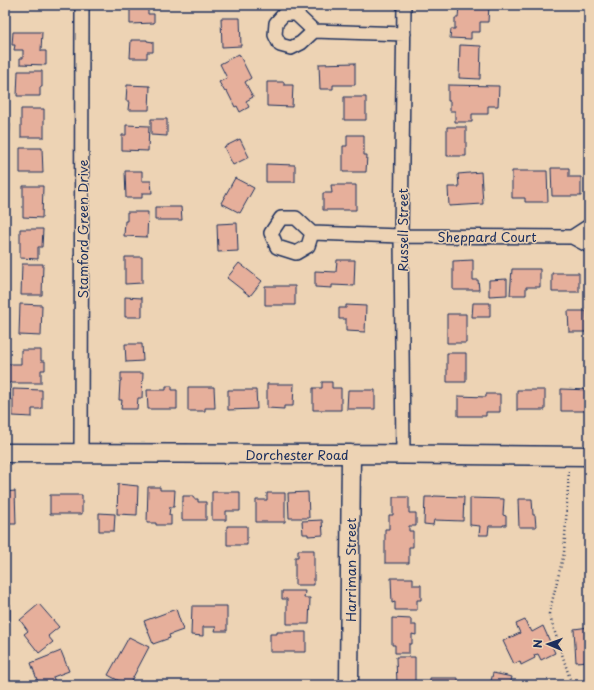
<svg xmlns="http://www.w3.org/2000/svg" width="594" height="690" font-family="'Playpen Sans',sans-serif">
<rect width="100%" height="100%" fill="#edd3b4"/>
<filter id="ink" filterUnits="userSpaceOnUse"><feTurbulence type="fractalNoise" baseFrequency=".025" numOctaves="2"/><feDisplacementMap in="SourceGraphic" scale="8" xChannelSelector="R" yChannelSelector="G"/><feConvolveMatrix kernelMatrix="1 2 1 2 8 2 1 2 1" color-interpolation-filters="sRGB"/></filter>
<g filter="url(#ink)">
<path fill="#e6af9b" stroke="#1b2f5e" d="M130,5H148V14H154V23L130,24Z
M459,5H489L488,22H480V32H471V39L450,38L451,29H455V18H458Z
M221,18H240L241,46L222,47Z
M13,32H42L41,51H46V65L20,64V58H23V50H14L15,45H12Z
M131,40H147V41L153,42V52H147V58H130Z
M460,45L481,46L480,79L459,78Z
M239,54L251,78L245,82L253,97L246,101L249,107L240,112L237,106L235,107L227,91L225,92L219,82L227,78L220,64Z
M355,63V85H333V89H320L319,64Z
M18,71H42V87H40V96H17Z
M267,82H284V85H293L292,107L267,106Z
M127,85L150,86L149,110H128L129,101H126Z
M448,85L499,86L498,106H488V114H472V122H455V111H450V101H448Z
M344,97H366V120H344Z
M21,109H44V137H21Z
M151,119H167V136L151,135Z
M5,123L10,124L9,143H5Z
M126,125L149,126L148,151L122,150V135H126Z
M447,127H466V156H447Z
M347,135H364V155H367L366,172H343V146H347Z
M240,139L249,157L233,165L224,147Z
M20,148H42L43,173H20Z
M266,164L295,165V182H266Z
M551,168H569V177H581V196H552Z
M125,171H142V181H151L152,193H142V198H126Z
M512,171H547L548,202H525V198H512Z
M481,172L483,204L449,206L448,187H459L458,174Z
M235,178L254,188L240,213L221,203Z
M331,185H356V210H323V193H332Z
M23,186H43L42,218L23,217Z
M155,207H181L182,220H155Z
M127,212H148L147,237L124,236L125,221H127Z
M237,223L238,251L218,252L217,224Z
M20,229H43L42,247H38V259L20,258Z
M125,257H142V283L125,284Z
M337,260H355L354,286L332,285V288L315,287V271L336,272Z
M473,260V280H478L479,290H453V261Z
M239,263L262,281L250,296L227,278Z
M22,264H43L42,295H21Z
M512,269H540V287H526V295H510Z
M552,273H579V292H552Z
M507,279V295L489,296V280Z
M265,286H295V305H265Z
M125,297L142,298V317H125Z
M473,303H490V317H472Z
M20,304L42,305L41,336L19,335Z
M346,305L366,306L365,332L346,331V319H339V308H346Z
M568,311H586L587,332H569Z
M447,314H466V343H447Z
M125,344H142L143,361L126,362Z
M21,350H41V361H45V370H41V383H5V364H21Z
M447,353H466V382H447Z
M121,373H143L142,398H138L137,409H121L122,400H119L120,381H121Z
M322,382H332V388H341V410H313V388H322Z
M267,384H294L293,406H284V409L267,408Z
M166,386H172V390H177V409H148L147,390H166Z
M188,387H214L215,408H205V411H188Z
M13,389L42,390V409H32V417L13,416Z
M561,389L589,390V411H561Z
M5,390H10V409H5Z
M228,390H256L257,409L228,410Z
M348,390H375V409H347Z
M517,390H545V410H517Z
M486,394H500V412H486V416H458V396L486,397Z
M118,484L138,486L137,515L117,514Z
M148,487H160V490H175L174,507H170L169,515H171V525H156V523H147Z
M15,491L16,524H5V492Z
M212,492H240V511H226V520H212Z
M308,492L309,518H289L288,493Z
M267,493H285V522H256V500H267Z
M50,495H82V514H50Z
M183,496H194V499H198V502H206V520H182V502H183Z
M434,496L464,497L463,521L434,520L433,525L424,524L425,497H433Z
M393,497H409V513H416V526H409V531H413V547H409V563H385V529H389V515H393Z
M470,498L504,499L503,515L506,516V525H503V526H489L488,535H479L480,526L470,525Z
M518,499H532L533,515H535L536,527H519Z
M99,513L115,514L114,531H99Z
M322,520L323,535L308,536V534H303L302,521Z
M227,526H247V545H227Z
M298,550H314V585H295V557H298Z
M391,578H413V585H421V600H417V610H395V602L392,603Z
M282,591H305L304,598H310L309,624H287V599H282Z
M5,604H10V621H5Z
M39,604L59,627L48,636L53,642L39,653L24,634L28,631L20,620Z
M192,606H227V631H215L216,627H203V636L191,635Z
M176,609L183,630L169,635L170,638L153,644L144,621Z
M392,618L411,619V625H416V635L412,634V644H409V653H395V645H392Z
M525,620L529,629L530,628L532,632L543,626L555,653L541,660L538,654L534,655L535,658L521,665L520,661L514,664L503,641L520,633L516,624Z
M589,627V661L576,662L574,629Z
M277,632H306V652H270V634H277Z
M129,637L149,647L129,685H127L108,675Z
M61,651L69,671L53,677L56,684L53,685H39L31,663Z
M396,657H415V685H397Z
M493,673L512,677L510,685H490Z
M430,678H458V685H430Z"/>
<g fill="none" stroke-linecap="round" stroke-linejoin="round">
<g stroke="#1b2f5e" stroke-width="16">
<path id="street" d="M314,31L301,43L291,48L280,45L275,35L276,23L284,14H296L314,31L404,34
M312,233L308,246L296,253L277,247L271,233L281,218H296L312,233L401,236L572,237L589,246
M572,237L589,226
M81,453L82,5
M403,455L401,236L404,5"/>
</g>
<g stroke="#1b2f5e" stroke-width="21">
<path id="secondary" d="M5,453L351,454L589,456
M349,685L351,454"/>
</g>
<path stroke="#1b2f5e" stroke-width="2.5" stroke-dasharray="1 3" stroke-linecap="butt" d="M569,471L564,553L549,614L572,685"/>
<use href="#street" stroke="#edd3b4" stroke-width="13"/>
<use href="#secondary" stroke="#edd3b4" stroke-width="18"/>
</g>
</g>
<g text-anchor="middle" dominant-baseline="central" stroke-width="3" stroke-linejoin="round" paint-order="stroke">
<g font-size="13" fill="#1b2f5e" stroke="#edd3b4">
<text transform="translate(82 229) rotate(-90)">Stamford Green Drive</text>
<text transform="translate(402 230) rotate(-90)">Russell Street</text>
<text x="487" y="236">Sheppard Court</text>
<text x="297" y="454">Dorchester Road</text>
<text transform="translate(350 570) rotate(-90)">Harriman Street</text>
</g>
</g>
<rect width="594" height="690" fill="none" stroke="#edd3b4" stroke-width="20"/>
<rect x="10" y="10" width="574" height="670" fill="none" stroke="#1b2f5e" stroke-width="1.5" filter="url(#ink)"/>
<g transform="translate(548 644) rotate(272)" stroke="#edd3b4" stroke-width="3" paint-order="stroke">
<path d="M0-3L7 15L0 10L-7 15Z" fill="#1b2f5e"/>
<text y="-6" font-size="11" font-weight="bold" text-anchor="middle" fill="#1b2f5e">N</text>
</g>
</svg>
